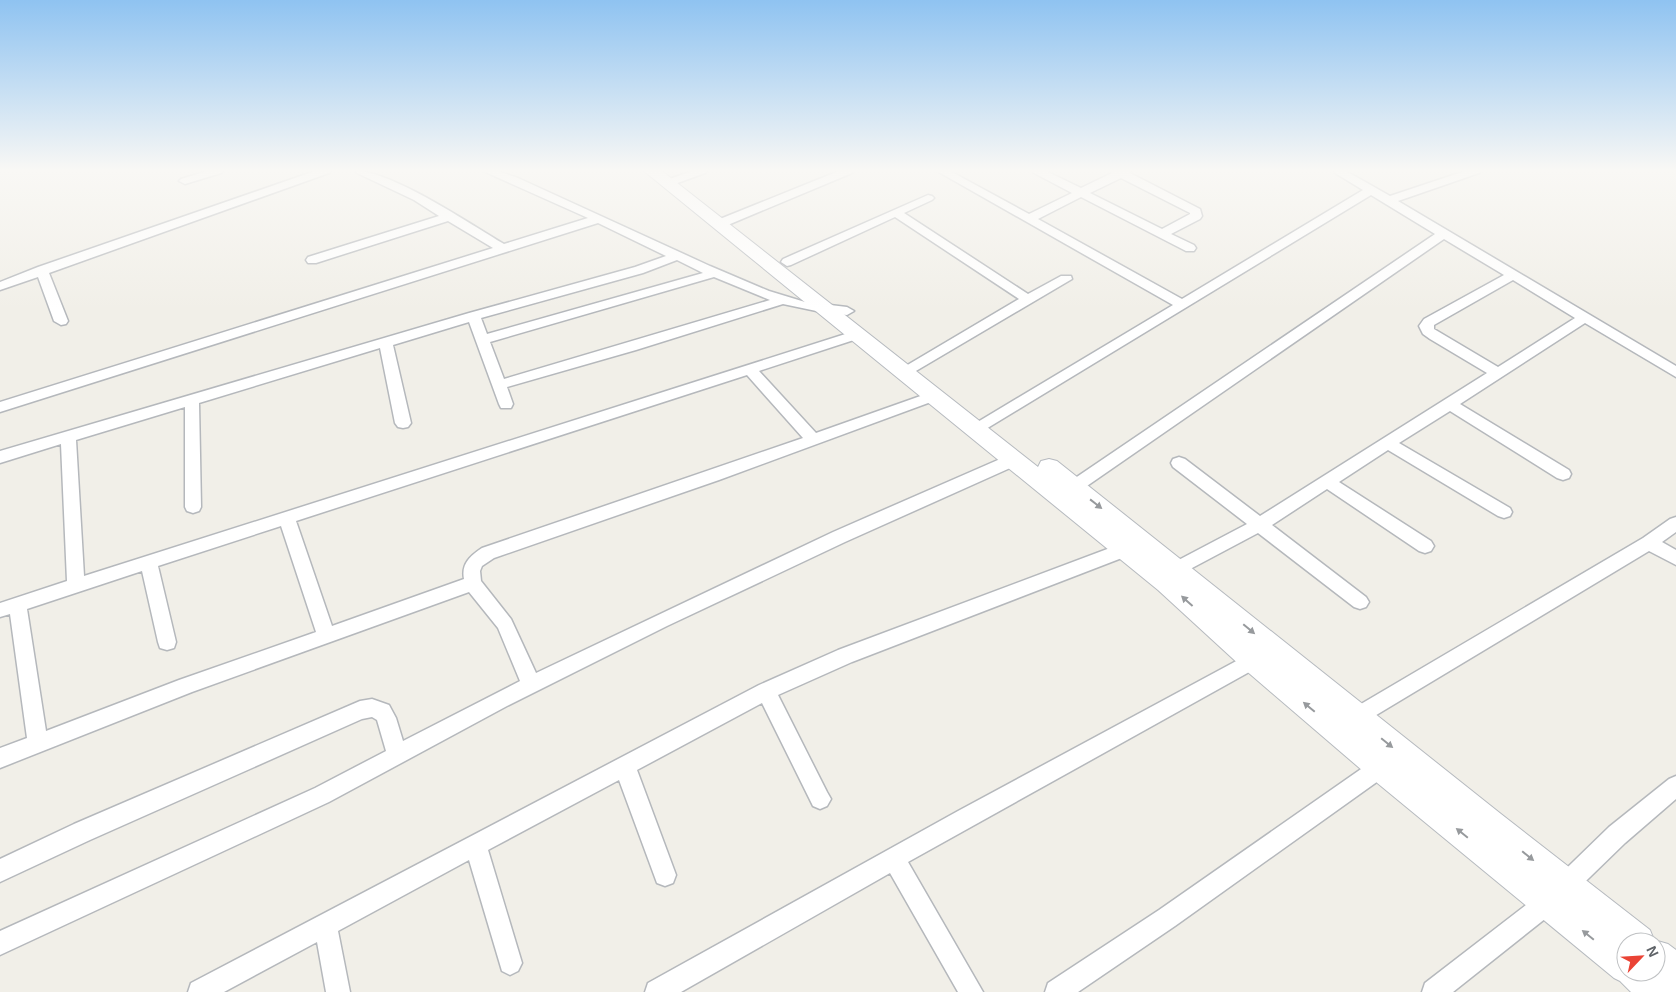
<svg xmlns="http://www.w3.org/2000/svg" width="1676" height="992" font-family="Arial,sans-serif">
<rect width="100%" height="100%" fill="#f1efe8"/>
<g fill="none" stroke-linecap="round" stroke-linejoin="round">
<g stroke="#b5b8bc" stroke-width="3">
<path id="minor" d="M207,171H223L221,173L185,184L179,181L181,179Z
M315,171H331L329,173L49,273L68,321L66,324L61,325L54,321L38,277L0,290V282L38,267Z
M356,171C392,171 470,224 504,244L588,218L483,171H498L518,178L710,266L769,291L805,302L847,307L854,311L847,315L826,313L783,304L636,350L507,387L513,404L511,408H501L499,404L469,322L393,345L411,423L408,427L403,428L398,427L395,423L380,348L199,403L201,507L199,511L193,513L187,511L185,507V407L76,440L84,576L858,330L863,331L865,334L863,337L759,371L816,433L929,393H939L941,396L939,399L719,480L494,558L482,566L480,571L481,581L511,619L536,673L833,532L1007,456L1013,454L1019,456L1021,460L1019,464L845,542L667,626L507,706L329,802L0,955V931L315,788L386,751L377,720L372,717L362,719L90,840L0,882V859L74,824L360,701L372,699L389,705L396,718L403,741L520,681L498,628L469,592L192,692L0,768V748L27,738L10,614L0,617V603L67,581L61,444L0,463V451L469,313L635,267L666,256L598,223L0,412V402L493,248L448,221L316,263H308L306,260L308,257L439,216L414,200L357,173ZM677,260L703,273L487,334L481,318L643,273ZM714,277L770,300L504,379L490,342ZM747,375L803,438L482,548C470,556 461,564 464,579L332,626L296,521ZM281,526L316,632L179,680L46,731L27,609L142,571L158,642L160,648L167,650L174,648L176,642L158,566Z
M692,171H707L705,173L672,185H664L662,183L664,181Z
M839,171H854L852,173L723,227H715L713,224L715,221Z
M937,171H950L1029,214L1072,193L1034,173L1033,171H1046L1081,188L1112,173L1111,171H1131L1130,173L1200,209L1202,216L1200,219L1171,234L1194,245L1196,248L1194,251H1186L1081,197L1038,219L1182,299L1363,190L1335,173L1334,171H1346L1390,196L1465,171H1480L1479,173L1398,201L1676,366V377L1585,323L1460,404L1569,470L1571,474L1569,478L1563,480L1557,478L1450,411L1399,443L1510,508L1512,512L1510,516L1504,518L1498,516L1388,450L1339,482L1431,541L1434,546L1431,551L1425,553L1419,551L1327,489L1272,525L1366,597L1369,602L1366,607L1360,609L1354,607L1258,533L1177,576L1171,574L1168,569L1171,564L1247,524L1173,467L1171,463L1173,459L1179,457L1185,459L1260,516L1487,373L1430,339L1423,334L1419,326L1424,319L1504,275L1444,239L1071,497L1065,499L1059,497L1057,493L1059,489L1435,234L1371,195L976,435L971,434L968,430L971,426L1173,305ZM1121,178L1190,213V214L1162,229L1090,193ZM1513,280L1575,318L1498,367L1434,329V325Z
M928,195L932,196L934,198L932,200L904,213L1028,294L1061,276H1071L1072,279L904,378L899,376L897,373L899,370L1019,299L895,217L791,265L787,266L781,262L783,259Z
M1676,517V532L1662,542L1676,550V565L1649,551L1358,726L1351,729L1344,726L1341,720L1344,714L1643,538L1670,519Z
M1134,539L1140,541L1143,546L1140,551L852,662L778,695L827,792L831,799L827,806L820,809L813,806L762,703L637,770L676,875L673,883L665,886L657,883L619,780L488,850L522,963L518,971L510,975L502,971L469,860L338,931L350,992H326L317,942L224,992H188L191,983L759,685L838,650Z
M1253,652L1260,654L1262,660L1260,666L908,862L983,992H958L890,873L681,992H645L648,983L958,811Z
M1381,757L1388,760L1391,767L1388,774L1175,926L1078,992H1045L1048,983L1159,910L1374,760Z
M1676,776V799L1625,843L1555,911L1453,992H1422L1425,983L1539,895L1609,827L1669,779Z"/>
</g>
<g stroke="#b6babf" stroke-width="2">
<path id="secondary" d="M644,171H662L1038,467L1041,461L1049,459L1057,461L1501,814L1650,930L1654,940L1668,944L1676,950V992H1631L1620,981L1614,978L1370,777L1243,668L1158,590ZM1626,942H1656V972H1626Z"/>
</g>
<use href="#minor" fill="#fff" fill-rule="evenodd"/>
<use href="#secondary" fill="#fff" fill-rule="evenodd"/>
</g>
<defs><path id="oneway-solid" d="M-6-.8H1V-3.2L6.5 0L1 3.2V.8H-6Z" transform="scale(1.25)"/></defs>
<g fill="#979a9d">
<use href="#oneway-solid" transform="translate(1096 504) rotate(38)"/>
<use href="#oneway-solid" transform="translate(1187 601) rotate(-138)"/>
<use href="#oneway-solid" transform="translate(1249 629) rotate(40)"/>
<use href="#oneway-solid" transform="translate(1309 707) rotate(-140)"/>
<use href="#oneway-solid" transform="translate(1387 743) rotate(39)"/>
<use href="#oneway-solid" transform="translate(1462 833) rotate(-141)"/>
<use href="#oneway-solid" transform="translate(1528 856) rotate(39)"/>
<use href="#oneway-solid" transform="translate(1588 935) rotate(-141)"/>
</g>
<linearGradient id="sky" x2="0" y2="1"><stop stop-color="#8fc3f1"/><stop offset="0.55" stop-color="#f9f8f5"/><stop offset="1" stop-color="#f9f8f5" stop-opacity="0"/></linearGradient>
<rect width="1676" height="310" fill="url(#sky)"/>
<g transform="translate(1641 957) rotate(65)"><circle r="24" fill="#ffffff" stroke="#bfc1c3"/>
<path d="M0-4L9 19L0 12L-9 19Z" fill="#ea4335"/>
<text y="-8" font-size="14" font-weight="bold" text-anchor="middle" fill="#5f6368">N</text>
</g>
</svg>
